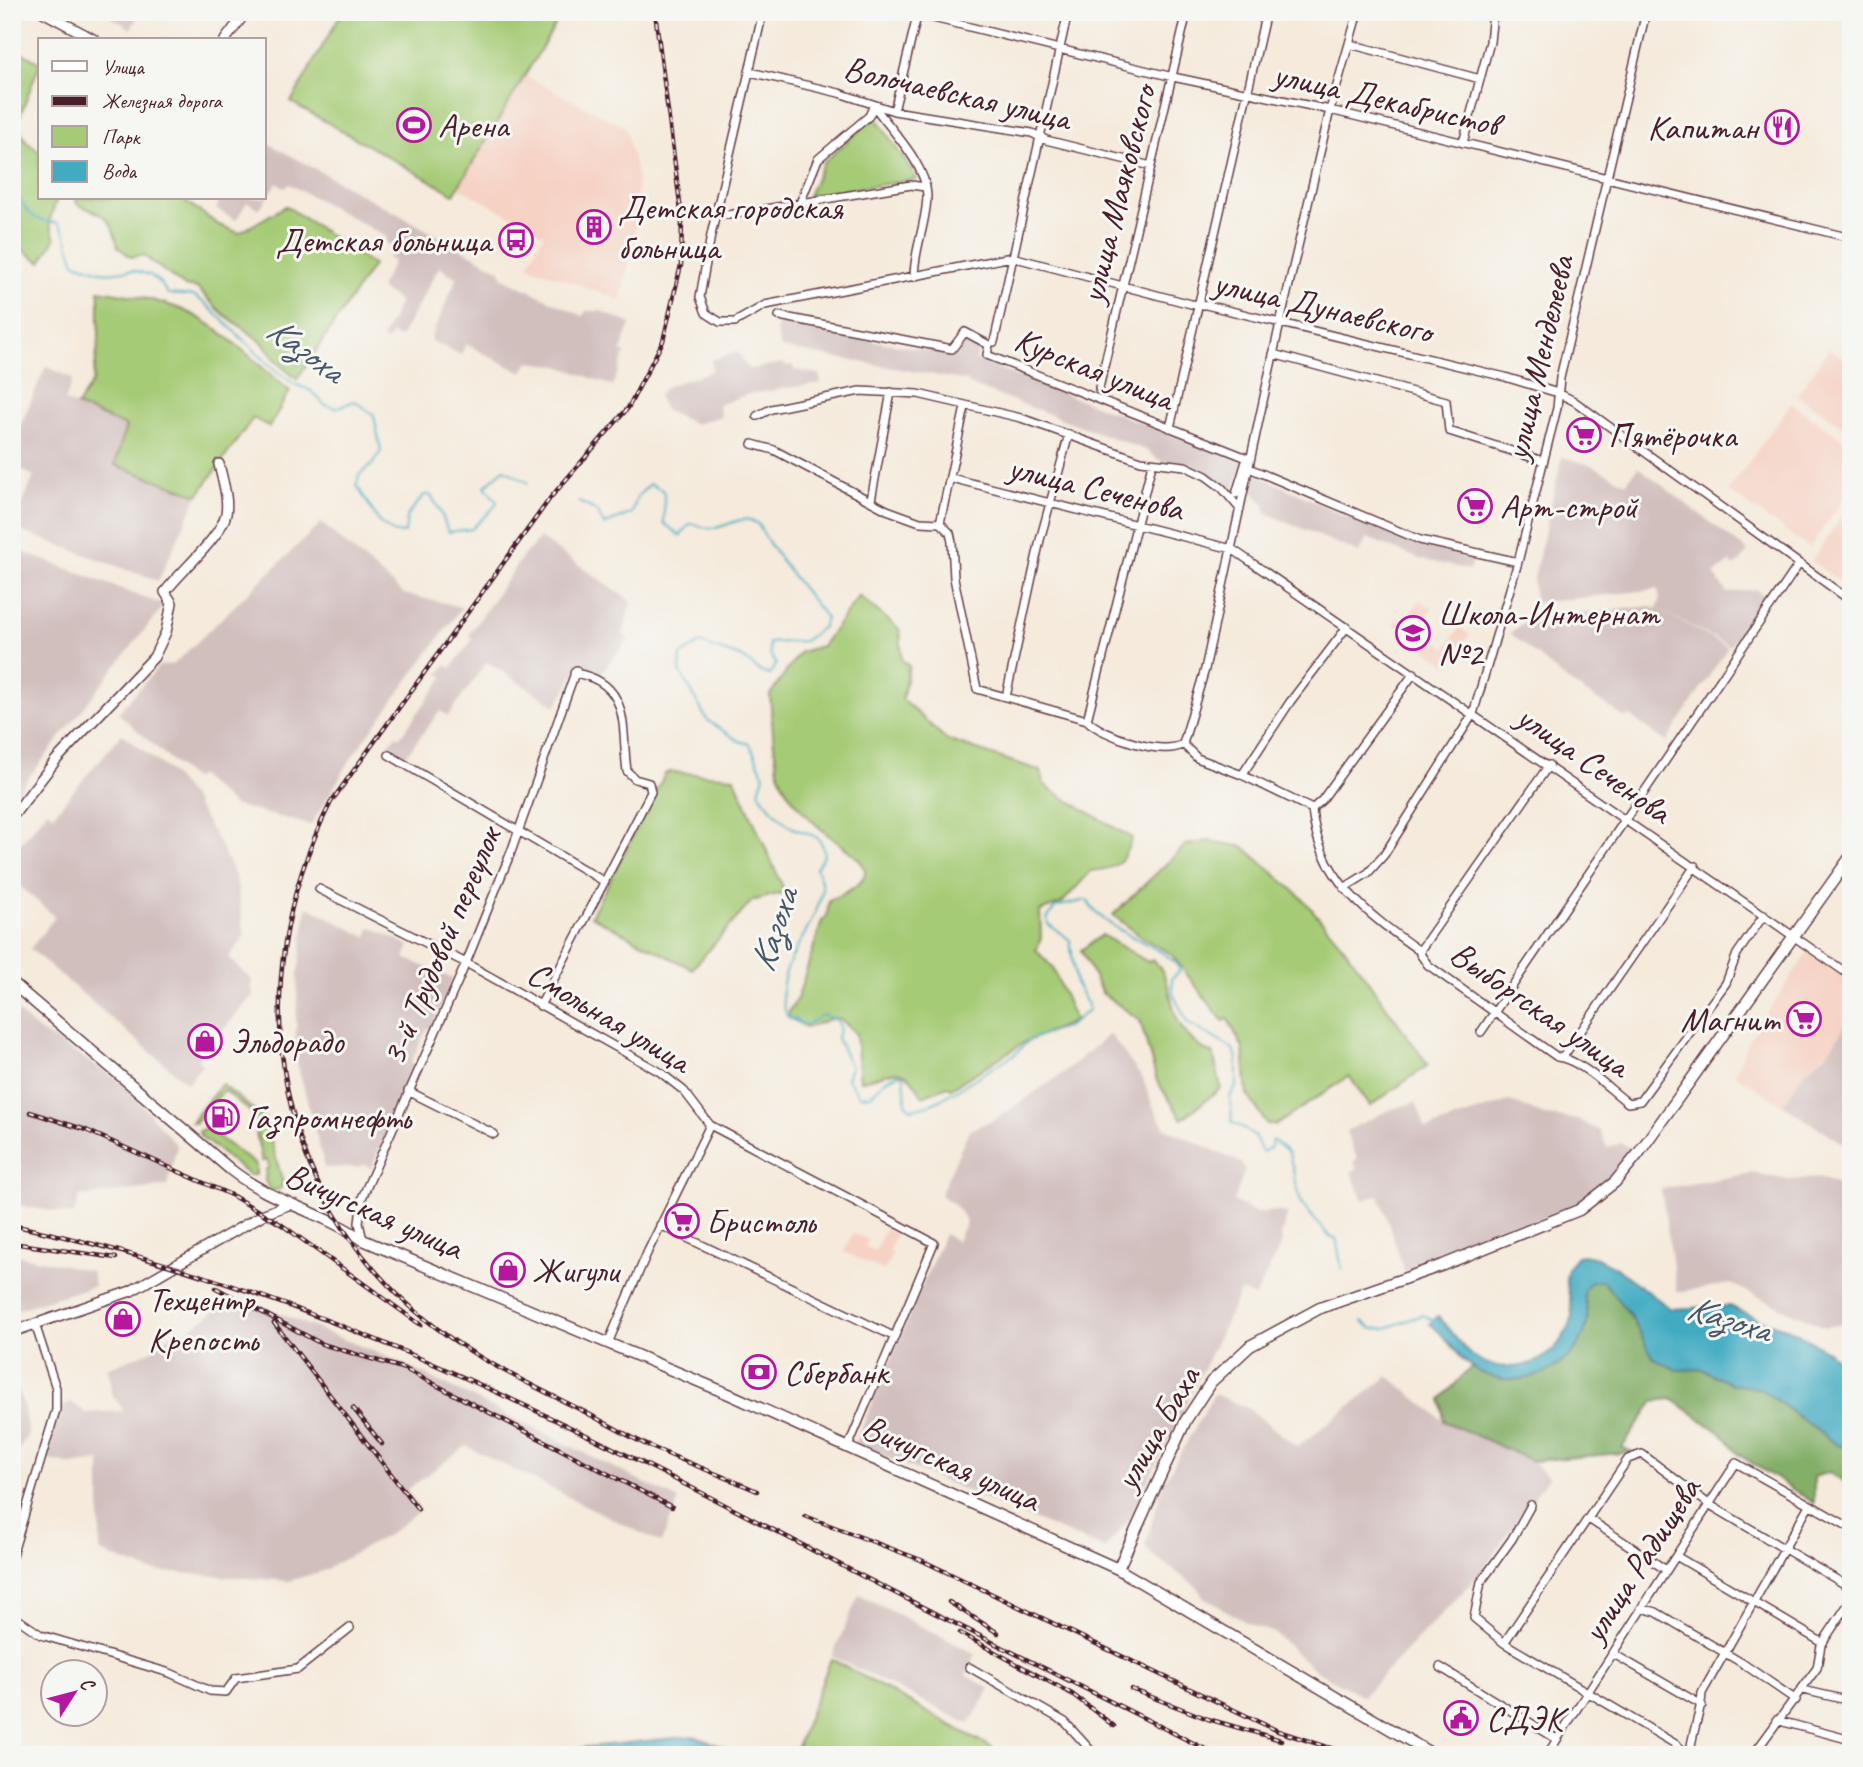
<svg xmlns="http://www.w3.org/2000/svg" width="1863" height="1767" font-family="Caveat,sans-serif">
<rect width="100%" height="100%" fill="#f6f6f2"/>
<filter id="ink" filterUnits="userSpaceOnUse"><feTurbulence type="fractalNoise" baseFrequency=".0143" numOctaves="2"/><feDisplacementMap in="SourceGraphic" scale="14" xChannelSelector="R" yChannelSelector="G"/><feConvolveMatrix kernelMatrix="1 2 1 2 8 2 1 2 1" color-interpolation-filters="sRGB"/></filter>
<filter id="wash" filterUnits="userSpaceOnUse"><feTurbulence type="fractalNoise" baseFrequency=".00686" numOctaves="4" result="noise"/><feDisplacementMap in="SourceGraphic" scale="28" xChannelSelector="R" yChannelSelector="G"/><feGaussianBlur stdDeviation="1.57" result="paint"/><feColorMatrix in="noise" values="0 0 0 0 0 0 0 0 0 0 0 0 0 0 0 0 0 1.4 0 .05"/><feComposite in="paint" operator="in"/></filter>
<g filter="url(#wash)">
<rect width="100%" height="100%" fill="#f5eadb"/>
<path fill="#f6d2c4" d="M525,76L625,127L637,175L635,239L620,300L528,266L544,234L458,187Z
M1829,348L1851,363V432L1797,395Z
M1791,403L1851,445V489L1809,548L1728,491Z
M1851,504V590L1811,561Z
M1420,600L1433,608L1418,629L1446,647L1459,628L1470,634L1447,665L1400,632L1403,625L1393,626L1396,621L1407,619Z
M1808,952L1851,981V1017L1826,1055L1804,1072L1783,1105L1735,1074L1748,1041Z
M885,1229L896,1234L888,1252L892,1254L884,1271L844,1252L853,1233L868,1240L865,1246L875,1251Z"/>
<path fill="#d1bfbe" d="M102,12H140L131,29Z
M264,141L500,270L503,278L583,316L586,311H601L631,324L621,351L625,353L613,386L559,366L529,362L522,373L466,344L461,355L430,340L457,278L439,267L400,338L392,334L386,342L382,339L400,302L380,288L394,261L388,258L394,247L385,242L387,237L289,184L286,188L277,183L259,209L247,202L236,220L216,209L219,203L210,198H264Z
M778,323L957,356L961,341L980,345L976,360L1244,462L1234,489L1157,459L1148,451L968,384V381L781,348L776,332Z
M738,352L748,369L784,363L785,366L793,365L794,370L819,374L821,383L748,394L718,405L721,416L695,424L664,410L658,395L667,386L712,371L711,360Z
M46,366L73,379L65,401L126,426L115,465L198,495L158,581L12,528L34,476L12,465V445Z
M1562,457L1591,465L1626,483L1638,467L1748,551L1741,561L1734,566L1731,562L1714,574L1727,593L1755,589L1765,596L1730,646L1658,609L1728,647L1666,742L1629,715L1625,718L1568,681L1510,633L1527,620L1650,606L1656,609L1660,601L1658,589L1535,603L1533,582Z
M1256,474L1343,515L1425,546L1473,556L1470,570L1420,559L1367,538L1359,553L1264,512L1266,505L1249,489Z
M321,523L404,594L462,607L354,754L311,825L233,805L198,775L194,779L184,772L118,713L159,666L174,664Z
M540,538L631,601L623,634L629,639L600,674L594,669H578L556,706L487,662L448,716L440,711L403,759L387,747L396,735L400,737L444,677L439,674L446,665L451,668L473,639L469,635L523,556Z
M12,548L164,605L12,799Z
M122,734L167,769L192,798L221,846L236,879L245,936L228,958L251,979L253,995L197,1060L202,1065L187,1083L30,949L55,917L12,879V854L48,810L53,815Z
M307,906L366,937L371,927L410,946L405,958L453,979L431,1029L427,1028L411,1063L416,1066L371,1168L363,1164L359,1167L325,1168L295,1055L298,974Z
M12,1007L38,1030L123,1083L177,1146L167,1186L80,1197L73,1215L12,1204Z
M1851,1017V1148L1783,1105L1804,1072L1826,1055Z
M1110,1034L1143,1079L1154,1109L1165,1128L1241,1163L1245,1170L1234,1201L1256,1213L1278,1211L1288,1214L1281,1234L1282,1243L1255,1297L1241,1291L1130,1518L1105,1549L855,1444L944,1234L957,1241L966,1221L954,1204L940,1195L969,1130L994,1120L1059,1076Z
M1509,1101L1544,1115L1578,1120L1600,1131L1607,1148L1621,1143L1635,1150L1612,1178L1575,1206L1405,1273L1379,1195L1363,1200L1351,1172L1357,1168L1353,1162L1357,1159L1346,1131L1389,1110L1416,1102L1426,1129Z
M1753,1173L1789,1180L1819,1178L1851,1188V1323L1824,1327L1731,1284L1677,1292L1661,1189Z
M12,1254L92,1271L94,1286L12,1311Z
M244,1299L402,1363L679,1500L661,1543L466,1446L407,1490L420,1510L391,1533L323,1571L289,1581L150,1571L100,1552V1461L71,1465L47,1459L60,1407L71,1402L86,1413L124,1411L111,1393V1381L107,1368L148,1352L156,1348L158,1341L189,1330L230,1300L234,1305Z
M1388,1376L1444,1421L1532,1461L1548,1477L1479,1575L1363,1696L1316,1671L1274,1633L1251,1625L1203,1597L1197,1587L1151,1554L1145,1546L1163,1484L1214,1394L1248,1408L1297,1447Z
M16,1385L24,1406L28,1434L12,1462V1386Z
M859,1595L976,1654L966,1675L990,1689L969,1724L832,1656Z"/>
<path fill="#a6cb76" stroke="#787550" stroke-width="2" d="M354,12H563L454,194L291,102L339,17Z
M12,47L40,63L17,124L27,142L40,152V198H57L49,222L55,239L41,262L12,243Z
M875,116L917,179L808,196L823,163Z
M76,198H181L219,225L239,233L286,206L373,265L297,379L279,364L262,342L222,313L197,288L184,286L143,255L131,257L118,247C110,213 107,218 77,204Z
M99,290C128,295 156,299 183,310C223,327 256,364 290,391L269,427L253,418L198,495L115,465L126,426L77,406L93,381L99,339Z
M859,596L900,630L902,660L909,666L902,699L947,740L1041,771L1043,783L1051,790L1132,838C1122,863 1119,869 1091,871L1062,903L1040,911L1041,941L1036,950L1053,968L1075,1021L1025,1042L951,1088L948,1086L922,1096C904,1059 893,1074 860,1081L856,1034C832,1007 833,1022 806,1027L789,1018V1011L798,997L822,921L827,916L829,900C891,875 862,861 826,833C812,822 795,804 786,789C772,768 773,721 770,695L800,652L822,646Z
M670,772L734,777L785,892L752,901L692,969L591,916L665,774Z
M1209,841L1244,847L1302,898L1344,947L1428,1065L1370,1106L1349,1076L1276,1125L1267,1124L1247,1094L1243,1048L1228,1019L1223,1021L1171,954L1144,939L1113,915L1186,845Z
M1102,935L1148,962L1153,960C1180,986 1161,1017 1199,1046C1205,1050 1205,1052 1213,1053L1221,1088L1182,1119L1157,1081L1140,1020L1102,993L1081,950Z
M222,1084L265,1119L283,1183L280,1189L271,1191L265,1181L266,1170L269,1167L267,1160L262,1161L254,1123L257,1117L224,1090L196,1123L191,1122Z
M206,1128L256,1165V1175H249L200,1136L199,1131Z
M831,1659L1005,1755H797L795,1752Z"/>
<path fill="#84af67" stroke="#676749" stroke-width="2" d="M1596,1280H1602L1628,1312L1655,1359L1677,1370L1702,1369L1730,1383L1761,1389L1837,1445L1851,1448V1486L1829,1472L1814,1477V1503L1738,1454L1727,1438L1672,1399L1654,1401L1622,1448L1633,1452L1532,1461L1444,1421L1441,1399L1471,1367C1512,1391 1577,1374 1587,1323C1590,1312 1581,1302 1584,1290C1586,1284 1590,1282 1596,1280Z"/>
<path fill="#42abc2" stroke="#466576" stroke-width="2" d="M1583,1255L1597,1258L1616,1268L1671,1309L1730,1306L1757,1319L1789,1329L1828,1351L1839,1362L1851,1361V1448L1837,1445L1761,1389L1730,1383L1702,1369L1677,1370L1654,1359L1628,1312L1602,1280L1590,1283L1584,1291C1584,1302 1590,1313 1587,1323C1578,1368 1520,1393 1480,1372C1458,1361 1449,1338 1430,1324L1438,1316C1447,1326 1464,1351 1474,1357C1505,1376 1545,1367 1563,1337C1567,1330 1572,1325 1572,1317C1573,1293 1556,1277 1577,1256Z
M693,1736L723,1747L731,1755H553L587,1747Z"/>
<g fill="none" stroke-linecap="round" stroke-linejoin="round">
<path stroke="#42abc2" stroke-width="2" d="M12,200L21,201C30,218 39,221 58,223C68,234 69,248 75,263L107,273L133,270L150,275L161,284L168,294L194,296L205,303L276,371L294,384L310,390L325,405L336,408L355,401L374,415L381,451L372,465L359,475L357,486L380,523L394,533H405L407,516L424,495H430C440,507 443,517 448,532L472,529C480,519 492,513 497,502L485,486L504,469L528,483
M579,502L597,511L604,525L632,513L637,497L650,484L664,491V523L680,536L690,524C697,523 700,527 707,528C727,531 738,511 758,524C775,557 804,589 826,618L823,627L804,641L769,643L770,654L776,664L770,675L761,672L743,658L700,643L681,655L680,671L707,720L739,741L750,744L764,776L759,790C761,799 785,824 793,828C809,835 824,834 824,855L816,868C818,875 823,882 822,889C816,935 767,968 787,1016L805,1025L823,1015L837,1020L840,1027L837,1038L851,1067L847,1078L860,1096L871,1095L884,1081L899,1074L904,1076L906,1103L911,1109L929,1105L940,1100L1015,1054L1030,1039L1069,1026L1088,1010V1005L1076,984L1070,940L1048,924L1047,919L1055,907L1087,900C1104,934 1173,947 1180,971L1172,978L1173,994L1188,1023L1233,1049L1237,1058V1085L1230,1097L1232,1122L1254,1135L1262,1152L1270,1148L1273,1140L1289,1153L1301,1203L1329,1236L1336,1238L1342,1270
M1362,1321L1372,1329L1386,1328L1423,1315L1434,1321"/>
</g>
</g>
<g filter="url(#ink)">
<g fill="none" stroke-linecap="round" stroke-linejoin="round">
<g stroke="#643d45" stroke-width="10">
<path id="minor" d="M763,12L711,235L700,297L706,313L720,322H735L765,305L1012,257L1191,304L1206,305L1505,377L1558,393L1574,401L1851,601
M909,12L1173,77L1330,110L1851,238
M1350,44L1480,79
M750,72L839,93L894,111L1032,133L1046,140L1151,166
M874,106C891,130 926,164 927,195C927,222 914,249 914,277
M894,111L918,12
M1463,143L1490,42L1493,12
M800,203L818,159L869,116L874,105
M717,213L728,215L911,185L925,187
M779,316L952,349L965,332L989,345L987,355L1247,458L1236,494
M994,342L1068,12
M1273,354L1446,401L1449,431L1543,461
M1099,388L1187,12
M757,416L771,409L860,391L918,394L1021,418L1141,461L1185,466L1206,476L1222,488L1240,509
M1170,428L1266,12
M752,444L774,450L887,510L920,522L940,523
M1249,468L1420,540L1518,562
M951,478L1232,549L1851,976
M871,500L891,392
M940,523L950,533L952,542L954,578L977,689L1087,720C1102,736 1164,757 1183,744
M940,523L965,407
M1006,697L1040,540L1069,434
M1087,720L1152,464
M1183,744L1205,669L1280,323L1330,110L1358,12
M1183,744L1197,758L1242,775L1312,809
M389,755L605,882
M1549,765L1421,949L1420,954L1428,965L1557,1057C1580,1059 1609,1089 1628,1103L1640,1101L1726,983L1737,954L1764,915
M1242,775L1290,702L1347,627
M1312,809C1318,878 1367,914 1421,952
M1312,809L1322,800L1414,673
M1344,888L1368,873L1384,855L1473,714L1518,562L1557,408L1560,378L1646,12
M319,889L466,963L660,1072L684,1091L710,1125L934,1243L848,1447
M540,1006L651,792L649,783L635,779L627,771C621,730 633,682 574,673
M1481,1032L1799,564
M1563,1057L1695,866
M408,1091L494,1134
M660,1225L893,1336
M363,1240L359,1223L362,1198L466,963L511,852L576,670
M608,1343L648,1251L710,1125
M1589,1519L1666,1570
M12,1556L56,1410V1388L35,1324
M1676,1556L1823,1643
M1641,1608L1656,1612L1742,1663L1796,1700
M12,1615L41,1635L170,1673L210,1691L226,1692L236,1678L298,1669L350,1628
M1504,1643L1474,1618L1481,1582L1512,1539L1531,1505
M1612,1653L1702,1705
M969,1667L1065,1722L1095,1755
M1440,1667L1555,1738
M1803,1690L1851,1701
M1776,1720L1851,1740
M1547,1755L1736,1463L1851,1528
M1687,1755L1677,1745L1504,1643L1628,1459L1642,1454L1710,1505L1851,1588
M1690,1755C1691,1733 1701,1715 1702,1693L1809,1505
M1753,1755L1817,1668L1821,1645L1851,1600"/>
</g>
<g stroke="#643d45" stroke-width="12">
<path id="tertiary" d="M43,12L95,40
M225,40L246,12
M12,817L56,760L154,657L166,632L172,603L165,592C181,571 221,537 226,514C229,498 222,479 219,464
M12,1332L131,1291L264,1214L288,1205"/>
</g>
<g stroke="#643d45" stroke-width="13">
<path id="secondary" d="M12,983L231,1170C273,1203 321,1211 363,1240L731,1395L1118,1569L1434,1755
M1118,1569L1186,1420L1211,1382L1250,1346L1320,1308L1443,1265L1579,1210L1615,1182L1638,1154L1851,856"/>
</g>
<use href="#minor" stroke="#fff" stroke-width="7"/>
<use href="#tertiary" stroke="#fff" stroke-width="9"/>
<use href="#secondary" stroke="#fff" stroke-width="10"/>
<g stroke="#4a1f2b" stroke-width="4.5">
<path id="rail" d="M655,12L682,219L681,265L663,341L628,408L551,497L331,802C236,988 272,1213 449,1337C487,1364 528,1383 569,1404C596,1417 622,1433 649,1446C685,1462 721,1475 757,1491
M30,1112L86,1130L233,1196L282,1225L421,1325
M12,1225C321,1290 585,1432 862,1576C980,1637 1099,1695 1217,1755
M12,1243L116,1258
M216,1288L322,1344L405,1369L672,1507
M274,1323L418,1509
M353,1408L382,1444
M805,1516L921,1560L1278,1731L1352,1755
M949,1602L998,1633
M960,1633L1072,1694L1114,1726
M1131,1689L1208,1719L1281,1740"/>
</g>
<use href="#rail" stroke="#f6f6f2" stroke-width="2" stroke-dasharray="5" stroke-linecap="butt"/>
</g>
</g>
<defs>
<g id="stadium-ring" transform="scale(1.75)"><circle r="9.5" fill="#f6f6f2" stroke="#b5179e" stroke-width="1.5"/><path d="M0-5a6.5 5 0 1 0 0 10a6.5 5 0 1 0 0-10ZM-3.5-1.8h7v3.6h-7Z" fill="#b5179e"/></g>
<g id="restaurant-ring" transform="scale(1.75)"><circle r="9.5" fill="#f6f6f2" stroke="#b5179e" stroke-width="1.5"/><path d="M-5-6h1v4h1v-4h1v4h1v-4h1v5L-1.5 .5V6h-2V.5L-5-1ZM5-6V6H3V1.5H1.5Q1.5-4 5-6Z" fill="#b5179e"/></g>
<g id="building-ring" transform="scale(1.75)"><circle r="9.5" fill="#f6f6f2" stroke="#b5179e" stroke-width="1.5"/><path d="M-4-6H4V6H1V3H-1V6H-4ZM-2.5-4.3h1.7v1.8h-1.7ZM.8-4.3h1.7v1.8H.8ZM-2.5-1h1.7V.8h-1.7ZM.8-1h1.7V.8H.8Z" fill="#b5179e"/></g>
<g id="bus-ring" transform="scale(1.75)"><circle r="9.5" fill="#f6f6f2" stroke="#b5179e" stroke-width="1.5"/><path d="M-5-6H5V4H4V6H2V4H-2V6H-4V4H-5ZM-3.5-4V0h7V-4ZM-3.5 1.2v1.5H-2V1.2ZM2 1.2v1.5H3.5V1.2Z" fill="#b5179e"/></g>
<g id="supermarket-ring" transform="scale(1.75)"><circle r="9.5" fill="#f6f6f2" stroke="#b5179e" stroke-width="1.5"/><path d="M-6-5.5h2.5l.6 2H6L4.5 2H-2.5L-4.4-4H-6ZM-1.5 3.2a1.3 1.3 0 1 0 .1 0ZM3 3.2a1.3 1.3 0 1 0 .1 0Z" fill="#b5179e"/></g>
<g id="school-ring" transform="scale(1.75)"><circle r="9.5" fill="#f6f6f2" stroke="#b5179e" stroke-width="1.5"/><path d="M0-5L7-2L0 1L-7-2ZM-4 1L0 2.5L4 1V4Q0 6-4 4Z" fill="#b5179e"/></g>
<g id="shop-ring" transform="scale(1.75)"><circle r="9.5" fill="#f6f6f2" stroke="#b5179e" stroke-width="1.5"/><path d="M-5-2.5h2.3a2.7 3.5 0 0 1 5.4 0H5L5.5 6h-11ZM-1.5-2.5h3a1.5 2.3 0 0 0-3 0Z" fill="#b5179e"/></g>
<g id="fuel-ring" transform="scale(1.75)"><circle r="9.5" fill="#f6f6f2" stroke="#b5179e" stroke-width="1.5"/><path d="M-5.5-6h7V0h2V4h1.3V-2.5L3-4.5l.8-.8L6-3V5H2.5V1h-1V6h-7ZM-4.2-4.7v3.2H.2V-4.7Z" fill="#b5179e"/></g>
<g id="bank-ring" transform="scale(1.75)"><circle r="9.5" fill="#f6f6f2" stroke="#b5179e" stroke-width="1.5"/><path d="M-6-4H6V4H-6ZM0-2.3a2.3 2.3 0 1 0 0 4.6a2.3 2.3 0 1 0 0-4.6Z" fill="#b5179e"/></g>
<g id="civic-ring" transform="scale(1.75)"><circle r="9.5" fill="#f6f6f2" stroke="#b5179e" stroke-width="1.5"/><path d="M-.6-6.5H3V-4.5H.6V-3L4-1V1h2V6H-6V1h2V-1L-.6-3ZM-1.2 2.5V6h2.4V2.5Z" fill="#b5179e"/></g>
</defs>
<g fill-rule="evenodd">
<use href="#stadium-ring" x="414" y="125"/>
<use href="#restaurant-ring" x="1782" y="127"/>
<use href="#building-ring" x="594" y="227"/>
<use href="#bus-ring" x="516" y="240"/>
<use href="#supermarket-ring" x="1584" y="435"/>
<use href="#supermarket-ring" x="1475" y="506"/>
<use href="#school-ring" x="1413" y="633"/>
<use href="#supermarket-ring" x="1804" y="1019"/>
<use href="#shop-ring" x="205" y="1041"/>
<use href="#fuel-ring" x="222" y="1117"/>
<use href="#supermarket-ring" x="682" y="1221"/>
<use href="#shop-ring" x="508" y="1270"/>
<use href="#shop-ring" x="123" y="1319"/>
<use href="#bank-ring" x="759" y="1372"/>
<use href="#civic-ring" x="1461" y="1718"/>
</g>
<g text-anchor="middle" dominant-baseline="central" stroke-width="6" stroke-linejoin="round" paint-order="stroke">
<g font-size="35" fill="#4a1f2b" stroke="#f6f6f2">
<text transform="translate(957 93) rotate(13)">Волочаевская улица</text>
<text transform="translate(1386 99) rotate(13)">улица Декабристов</text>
<text transform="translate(1118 194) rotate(-76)">улица Маяковского</text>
<text transform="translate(1323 307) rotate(13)">улица Дунаевского</text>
<text transform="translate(1539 358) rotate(-77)">улица Менделеева</text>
<text transform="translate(1094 369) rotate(22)">Курская улица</text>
<text transform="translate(1096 488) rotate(14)">улица Сеченова</text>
<text transform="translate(1594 764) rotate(35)">улица Сеченова</text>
<text transform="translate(441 946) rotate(-67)">3-й Трудовой переулок</text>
<text transform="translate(1540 1009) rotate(35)">Выборгская улица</text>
<text transform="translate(609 1017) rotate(31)">Смольная улица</text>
<text transform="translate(374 1211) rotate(24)">Вичугская улица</text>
<text transform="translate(1157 1428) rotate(-60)">улица Баха</text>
<text transform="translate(951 1463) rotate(24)">Вичугская улица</text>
<text transform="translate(1641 1560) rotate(-57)">улица Радищева</text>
</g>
<g font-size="35" fill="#4a1f2b" stroke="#f6f6f2" text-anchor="start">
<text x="438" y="125">Арена</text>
<text x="1758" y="127" text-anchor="end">Капитан</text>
<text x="618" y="207">Детская городская<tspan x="618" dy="40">больница</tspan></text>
<text x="491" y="240" text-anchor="end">Детская больница</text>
<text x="1608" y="435">Пятёрочка</text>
<text x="1500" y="506">Арт-строй</text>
<text x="1438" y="613">Школа-Интернат<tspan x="1438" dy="40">№2</tspan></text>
<text x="1780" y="1019" text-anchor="end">Магнит</text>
<text x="230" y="1041">Эльдорадо</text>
<text x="246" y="1117">Газпромнефть</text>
<text x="706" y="1221">Бристоль</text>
<text x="532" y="1270">Жигули</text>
<text x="148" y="1299">Техцентр<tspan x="148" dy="40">Крепость</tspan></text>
<text x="784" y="1372">Сбербанк</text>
<text x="1486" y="1718">СДЭК</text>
</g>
<g font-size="37" font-style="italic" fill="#475767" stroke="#f6f6f2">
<text transform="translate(306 349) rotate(36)">Казоха</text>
<text transform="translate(773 930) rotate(-72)">Казоха</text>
<text transform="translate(1729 1318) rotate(17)">Казоха</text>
</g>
</g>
<rect width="1863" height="1767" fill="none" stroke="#f6f6f2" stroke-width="42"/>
<rect x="38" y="38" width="228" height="161" fill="#f6f6f2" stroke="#b1a0a2" stroke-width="2"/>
<rect x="52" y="61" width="35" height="10" fill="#ffffff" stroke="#b1a0a2" stroke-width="2"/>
<text x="102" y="74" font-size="21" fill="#4a1f2b">Улица</text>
<rect x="52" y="96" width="35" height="10" fill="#4a1f2b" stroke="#b1a0a2" stroke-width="2"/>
<text x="102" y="108" font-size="21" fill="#4a1f2b">Железная дорога</text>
<rect x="52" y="126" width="35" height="21" fill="#a6cb76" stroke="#b1a0a2" stroke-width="2"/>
<text x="102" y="144" font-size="21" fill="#4a1f2b">Парк</text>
<rect x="52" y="161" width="35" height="21" fill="#42abc2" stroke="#b1a0a2" stroke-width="2"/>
<text x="102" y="178" font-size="21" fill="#4a1f2b">Вода</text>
<g transform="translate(74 1693) rotate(54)"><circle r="33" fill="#f6f6f2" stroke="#b1a0a2" stroke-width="2"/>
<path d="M0-5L12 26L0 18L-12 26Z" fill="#b5179e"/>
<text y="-10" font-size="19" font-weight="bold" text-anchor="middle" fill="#4a1f2b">С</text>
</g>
</svg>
